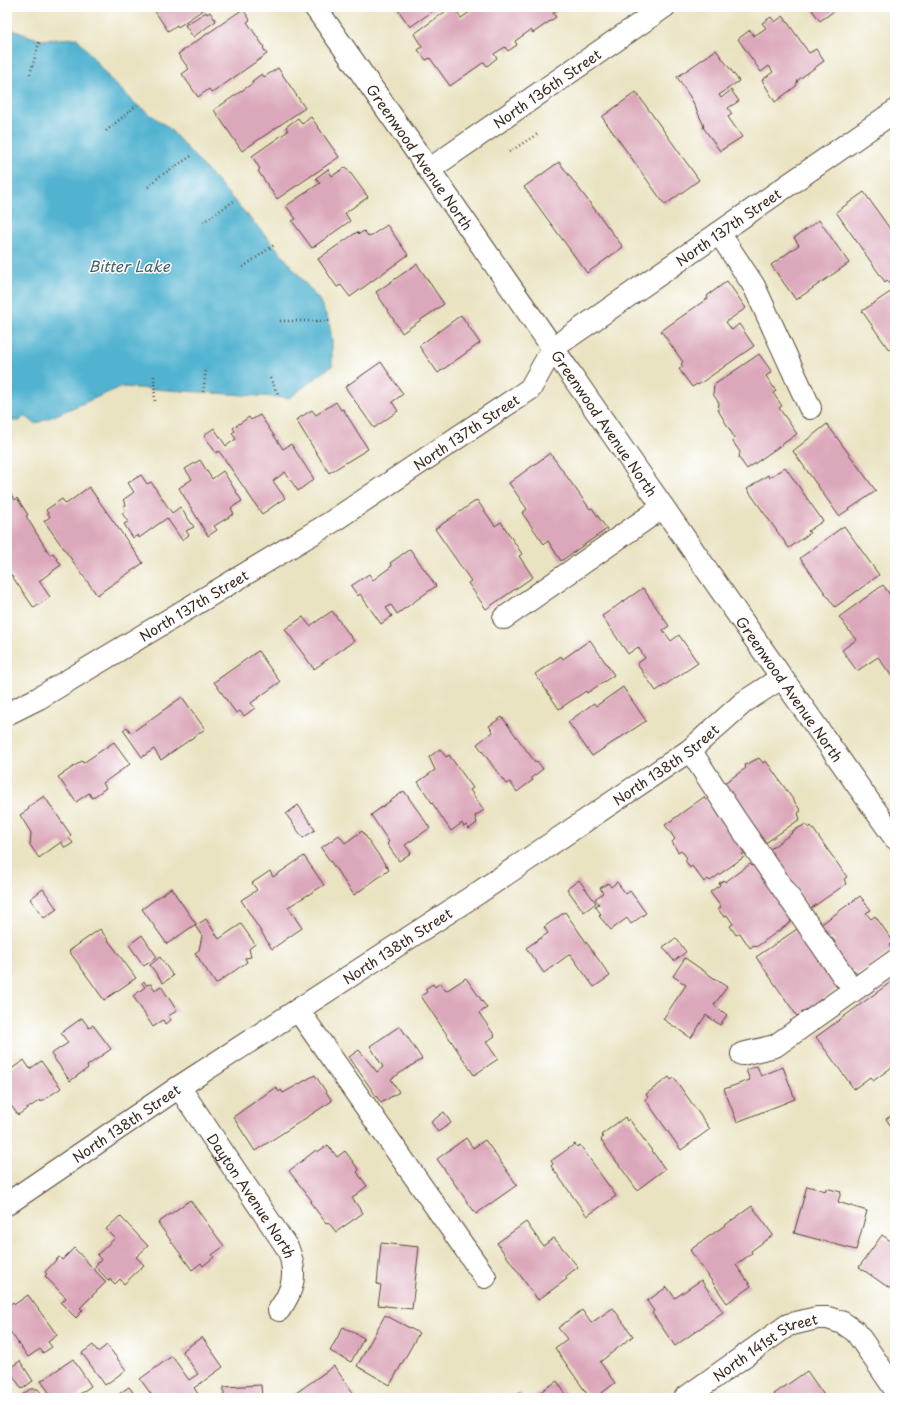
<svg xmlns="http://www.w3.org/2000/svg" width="902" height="1405" font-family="'Playpen Sans',sans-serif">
<rect width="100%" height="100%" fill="#fff"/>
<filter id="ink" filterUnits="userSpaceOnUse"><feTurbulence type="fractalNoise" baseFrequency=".025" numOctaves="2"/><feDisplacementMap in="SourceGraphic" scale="8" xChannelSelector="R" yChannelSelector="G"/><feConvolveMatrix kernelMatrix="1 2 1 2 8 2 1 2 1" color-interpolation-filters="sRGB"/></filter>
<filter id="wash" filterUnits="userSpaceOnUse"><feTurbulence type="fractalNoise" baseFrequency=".012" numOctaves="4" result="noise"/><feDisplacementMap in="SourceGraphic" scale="16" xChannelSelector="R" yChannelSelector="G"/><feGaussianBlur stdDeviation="0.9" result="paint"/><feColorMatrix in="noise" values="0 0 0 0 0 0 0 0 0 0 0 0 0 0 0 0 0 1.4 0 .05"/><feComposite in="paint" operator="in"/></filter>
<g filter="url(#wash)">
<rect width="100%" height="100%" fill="#eae3c2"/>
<path fill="#51b3d0" stroke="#466e77" d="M7,28L40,40L77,38L110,79L137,105L168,127L274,245L319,300L329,321L332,340V366L289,398L121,387L35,424L28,418L23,417L20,421H7Z"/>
<g id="blocks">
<path fill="#dba7ba" d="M152,7H207L178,27L177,25L168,31Z
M396,7H439L410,27Z
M443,7H454L461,18L477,7H562L553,13L556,17L533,33L531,30L515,41L517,45L508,51L505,47L494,54L497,58L487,66L484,62L450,86L430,58L426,60L418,50L422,47L414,34L446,11Z
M810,7H840L820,21Z
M243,9L250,20L247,22L264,47L263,48L267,54L212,93L209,89L198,97L182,74L189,69L178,54Z
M206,12L207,14L210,12L216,21L193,37L185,25Z
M783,16L809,53L816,49L824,61L798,80L796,86L775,102L762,80L773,72L769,66L761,72L738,39L750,30L754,36L766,28L762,23L771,17L775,22Z
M716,50L739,81L719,95L721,98L731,90L739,101L728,108L732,114L728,117L742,137L720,151L703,127L704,126L692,100L677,77Z
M278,68L305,108L242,151L214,110L253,83L252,81L262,74L264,77Z
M636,92L699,180L665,205L602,117Z
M311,117L339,157L277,199L258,171L260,169L252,156L288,131L286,127L298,118L302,124Z
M559,162L623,247L587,273L524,187Z
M346,167L368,197L345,213L350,221L312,248L292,221L296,219L286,206L320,183L316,178L328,169L332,176Z
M864,192L895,236V282L891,285L887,280L885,282L836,212Z
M819,220L849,263L796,300L771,265L799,245L794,238Z
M387,225L408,255L350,297L341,285L337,287L318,259L357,232L359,234L364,231L369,237Z
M417,264L444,304L402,333L376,292Z
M727,281L746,308L726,322L732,330L739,324L754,346L698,385L697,384L692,387L679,369L683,367L681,364L683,362L661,331L708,298L707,296Z
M895,289V345L889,350L862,311Z
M461,315L480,343L438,373L419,346Z
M759,354L772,372L766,376L776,391L773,393L782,406L779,408L797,434L747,469L739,458L740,452L733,442L734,437L718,410L719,403L713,394L714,385Z
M381,362L403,394L392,402L398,411L374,428L345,387Z
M336,402L341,410L343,409L368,449L329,473L296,420L312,410L316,415Z
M260,415L283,449L291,444L314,479L298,491L285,472L273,481L285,498L262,514L219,451L216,453L204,435L214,428L226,446L236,439L232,433L235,431L233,428L249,417L251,420Z
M827,424L876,491L839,516L793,451Z
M550,453L590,509L592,508L607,529L561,561L548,541L544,544L522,513L527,509L509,483Z
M200,460L212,479L223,471L242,501L231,508L234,514L214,526L217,530L208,536L179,488L192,479L185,469Z
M785,467L823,521L808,531L810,533L789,548L747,489L768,475L769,478Z
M141,475L147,484L151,482L172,513L180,507L194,527L186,531L189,535L182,540L167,518L139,538L138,535L133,538L124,524L128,522L122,513L126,511L123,507L126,505L123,500L134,492L128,483Z
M89,487L143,563L97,595L44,521L50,517L46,510L62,499L66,504Z
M7,489L15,500L17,498L28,515L26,516L50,555L53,553L61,565L39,581L50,597L34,608L7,569Z
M477,500L495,526L501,522L522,554L519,556L533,577L486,609L468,583L471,581L435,529Z
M844,526L879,575L835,607L800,558Z
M410,549L436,586L397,614L391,605L386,608L392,616L381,624L360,594L358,596L351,586L369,574L373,580L392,566L390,563Z
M883,585L895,602V676L893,678L878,657L857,671L842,650L856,640L839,617Z
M643,588L669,626L663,630L671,641L679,635L698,663L656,691L637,664L645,658L638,647L628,654L602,616Z
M332,611L354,641L314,669L285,629L303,617L310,626Z
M590,640L614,675L587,693L586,691L559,709L535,674L561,656L563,659Z
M258,651L280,682L251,703L255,708L244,716L240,711L236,713L214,682Z
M623,687L646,721L592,756L568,722L594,703L596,706Z
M182,697L205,729L161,760L154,749L142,757L123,730L127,727L131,733Z
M502,717L535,762L537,761L543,769L531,778L533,780L517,792L510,782L506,784L477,744L493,732L489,726Z
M114,742L130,764L103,783L106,788L92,798L89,793L76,802L58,777L82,761L83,763Z
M440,749L446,757L449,755L473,788L470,790L484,810L475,816L477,823L469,829L466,825L464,827L462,823L451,831L418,782L435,770L429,757Z
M759,758L763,763L766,761L801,811L798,813L800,819L764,844L723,784L746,768L745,765Z
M404,791L430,828L405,845L411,853L399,861L387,844L389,842L371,815Z
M44,796L71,835L68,837L73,843L65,848L61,842L39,858L30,845L31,833L20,815L29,809L28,807Z
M704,797L706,800L710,797L748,850L742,854L744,857L710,881L708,879L704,882L692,866L690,868L685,860L687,858L681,850L678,852L672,842L675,839L665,825Z
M298,805L315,830L303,838L286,814Z
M806,824L809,828L811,826L847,877L844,879L846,884L810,909L769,850L792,833L791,832Z
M362,831L389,870L354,895L321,848L339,835L345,843Z
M304,856L324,885L288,907L302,928L272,949L241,900L257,890L252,883L270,871L273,877Z
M757,863L794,917L790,920L791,922L756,947L754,945L750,948L740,933L736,935L730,926L733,924L727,915L724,917L718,909L721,907L710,892L720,885L719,883L724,880L725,882L750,864L752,866Z
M579,880L596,903L584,912L567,889Z
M617,882L626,894L630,891L646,913L631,924L627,918L611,930L599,916L601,914L595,906L599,904L595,899L603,893L600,888L608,883L611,887Z
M171,888L196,924L167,944L142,909Z
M43,889L57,909L44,918L30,899Z
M860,896L871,910L866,913L871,919L875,916L893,941L889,945L892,950L858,975L854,970L849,974L829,946L835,942L832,938L826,943L816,928Z
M565,912L610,976L594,987L570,954L544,973L526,948L548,933L544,927Z
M206,919L219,939L241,924L255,944L249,949L251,957L245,958L247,962L216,984L195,953L199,950L202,936L195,926Z
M100,929L136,978L104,1000L69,951Z
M797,929L800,932L804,929L841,981L835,985L838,988L797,1016L756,957Z
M142,935L157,957L144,966L129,945Z
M676,938L686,952L674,961L663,947Z
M160,957L173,976L163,983L150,965Z
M685,958L727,987L714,1005L727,1015L720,1025L706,1015L691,1038L663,1019L686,985L673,976Z
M466,978L487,1008L479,1013L495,1036L486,1042L498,1059L474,1075L421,996L427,992L425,989L433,984L435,987L440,983L446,991Z
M895,979V1065L873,1081L870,1077L854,1089L816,1037Z
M144,981L146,985L151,984L155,990L161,986L177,1011L168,1016L171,1020L165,1024L163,1020L153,1027L133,996L145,987L142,983Z
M82,1018L89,1028L93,1025L111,1049L87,1066L88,1068L70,1081L51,1054L68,1043L61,1033Z
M400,1026L422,1059L391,1079L399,1092L381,1103L349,1057L359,1050L377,1072L383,1067L370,1046Z
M24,1060L30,1069L41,1061L61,1088L41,1102L40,1100L18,1115L7,1100V1085L12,1082L8,1076L12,1073L10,1070Z
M757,1066L761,1076L783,1067L795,1099L737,1122L724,1089L750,1080L746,1070Z
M315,1075L332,1101L255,1151L233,1117L276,1087L279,1092L281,1090L283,1093Z
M669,1077L671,1080L674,1078L710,1129L681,1150L645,1099L648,1097L646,1094Z
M444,1112L451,1123L438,1132L431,1122Z
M895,1113V1132L886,1119Z
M625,1117L627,1121L629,1119L665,1169L637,1190L601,1140L603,1137L601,1135Z
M466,1138L473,1148L485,1140L517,1185L476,1214L437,1159Z
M575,1144L577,1147L580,1145L616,1196L587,1216L551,1166L553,1164L551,1161Z
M328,1145L337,1157L345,1151L359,1170L357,1172L367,1186L352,1198L363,1213L336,1232L328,1222L326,1223L310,1202L312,1201L289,1171L316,1150L317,1152Z
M807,1186L826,1191V1188L841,1192L838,1202L867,1211L856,1250L794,1233Z
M190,1200L224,1246L212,1255L214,1257L203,1266L201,1263L192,1270L158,1223Z
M752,1206L773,1235L751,1251L752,1253L736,1265L751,1286L727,1303L690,1250Z
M120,1216L148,1246L136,1257L144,1265L124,1284L120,1279L115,1284L110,1279L109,1281L95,1266L101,1260L97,1255L115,1238L106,1229Z
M526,1222L543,1246L554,1238L578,1267L565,1277L567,1279L538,1300L497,1243Z
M882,1235L895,1244V1292L859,1267Z
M381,1243L419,1247L412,1309L378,1305L381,1285L377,1284Z
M74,1248L106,1282L80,1308L83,1310L76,1318L61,1303L66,1298L45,1276L47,1274L45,1272L59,1257L62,1260Z
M701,1280L723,1312L675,1346L652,1313L654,1311L647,1301L667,1287L675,1298Z
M28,1295L57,1335L48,1342L52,1347L43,1353L40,1349L28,1357L7,1327V1307L13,1302L15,1304Z
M613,1308L633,1336L600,1362L615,1383L595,1398H590L555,1348L567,1339L558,1328L582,1310L591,1323Z
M385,1315L419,1333L390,1385L357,1366Z
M343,1327L364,1338L351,1362L330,1351Z
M202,1337L223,1367L194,1388L201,1398H154L140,1379L172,1356L189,1380L198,1374L182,1351Z
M93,1345L98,1352L107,1345L126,1370L105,1385L82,1353Z
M73,1359L91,1386L74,1398H53L41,1381Z
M20,1361L33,1381L22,1389L8,1369Z
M334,1366L356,1397L289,1398Z
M807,1371L826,1398H777L774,1394Z
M557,1381L568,1398H531Z
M261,1385L262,1398H224V1387Z
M129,1387L137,1398H113Z
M30,1389H38L45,1398H18Z
M520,1392L524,1398H511Z"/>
</g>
</g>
<g filter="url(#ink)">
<use href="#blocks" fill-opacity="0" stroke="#554637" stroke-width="1"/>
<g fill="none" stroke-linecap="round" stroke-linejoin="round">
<g stroke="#554637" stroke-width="24">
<g id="minor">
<path id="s1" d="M430,169L664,7"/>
<path d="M719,233L754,286L810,408"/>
<path d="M504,618L663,507"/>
<path id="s2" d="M7,714L39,698L330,523L530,389L553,348L895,111"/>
<path d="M690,750L735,819L844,977"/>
<path d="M298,1010L485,1277"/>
<path d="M742,1054L775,1046L895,961"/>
<path id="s3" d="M179,1087L288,1249C297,1272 294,1290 279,1310"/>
<path id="s4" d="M7,1204L179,1087L478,893L690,750L744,702L781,678"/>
<path id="s5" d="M685,1398L788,1325L817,1318H828L843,1323L856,1332L895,1389"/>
</g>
</g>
<g stroke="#554637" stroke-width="24">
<g id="major">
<path id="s6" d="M315,7C510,283 699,563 895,838"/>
</g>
</g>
<path stroke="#554637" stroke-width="2.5" stroke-dasharray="1 3" stroke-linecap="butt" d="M30,74L40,40
M106,131L137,105
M509,152L539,133
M148,187L160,176L193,155
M203,222L234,201
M243,267L274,245
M280,321H329
M154,376L155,403
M270,378L279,396
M203,392L206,369"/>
<use href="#minor" stroke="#fff" stroke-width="22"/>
<use href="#major" stroke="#fff" stroke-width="22"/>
</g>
</g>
<g text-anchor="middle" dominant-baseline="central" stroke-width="3" stroke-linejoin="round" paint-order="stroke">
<g font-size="14" fill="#3b2a1e" stroke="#fff">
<text stroke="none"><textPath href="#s1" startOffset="142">North 136th Street</textPath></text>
<text stroke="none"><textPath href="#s6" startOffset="183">Greenwood Avenue North</textPath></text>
<text stroke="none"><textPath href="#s2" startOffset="876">North 137th Street</textPath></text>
<text stroke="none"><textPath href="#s6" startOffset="507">Greenwood Avenue North</textPath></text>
<text stroke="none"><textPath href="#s2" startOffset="539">North 137th Street</textPath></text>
<text stroke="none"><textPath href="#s2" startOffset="216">North 137th Street</textPath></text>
<text stroke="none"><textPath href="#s6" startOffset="831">Greenwood Avenue North</textPath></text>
<text stroke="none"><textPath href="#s4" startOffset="792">North 138th Street</textPath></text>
<text stroke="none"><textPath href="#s4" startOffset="468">North 138th Street</textPath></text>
<text stroke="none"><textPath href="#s4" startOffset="144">North 138th Street</textPath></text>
<text stroke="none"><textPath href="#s3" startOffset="131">Dayton Avenue North</textPath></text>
<text stroke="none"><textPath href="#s5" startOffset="96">North 141st Street</textPath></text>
</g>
<g font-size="15" font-style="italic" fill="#446165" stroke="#fff">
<text x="129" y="265">Bitter Lake</text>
</g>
</g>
<rect width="902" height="1405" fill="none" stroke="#fff" stroke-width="24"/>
</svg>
